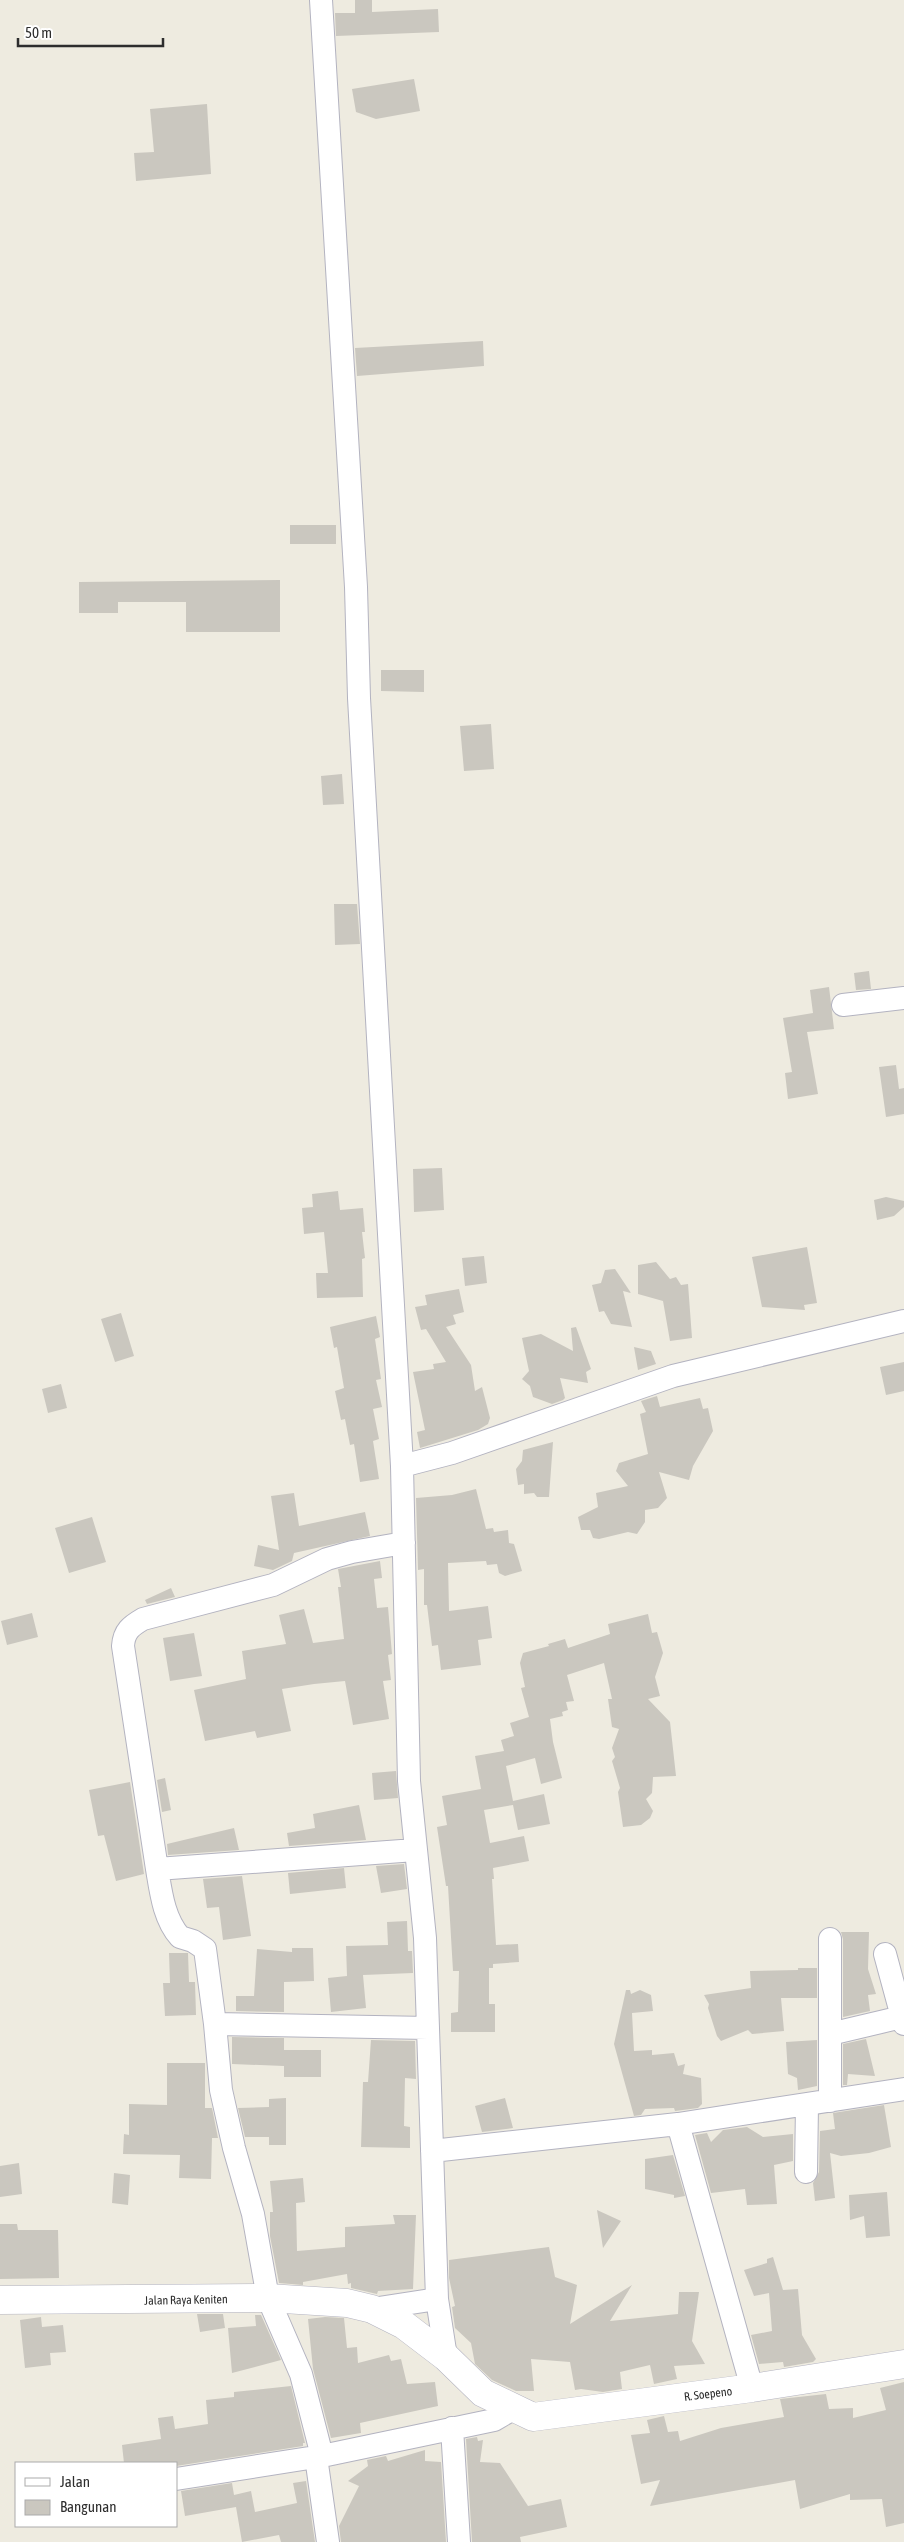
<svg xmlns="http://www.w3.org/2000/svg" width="904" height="2542" font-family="'Asap Condensed',sans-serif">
<rect width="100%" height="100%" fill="#eeebe0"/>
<path fill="#cac7bf" d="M355,0H372V12L438,9L439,32L336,36L335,13H355Z
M414,79L420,111L376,119L356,112L352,89Z
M207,104L211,174L136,181L134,153L154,152L150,109Z
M483,341L484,366L357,376L355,348Z
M290,525H336V544H290Z
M280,580V632H186V602H118V613H79V582Z
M381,670H424V692L381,691Z
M491,724L494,769L464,771L460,726Z
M342,774L344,804L323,805L321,776Z
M334,904H357L360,944L335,945Z
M869,971L871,989L856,990L854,973Z
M829,987L834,1029L807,1032L818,1094L788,1099L785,1073L792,1072L783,1018L813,1013L810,990Z
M896,1065L899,1089L904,1088V1114L886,1117L879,1067Z
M442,1168L444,1210L414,1212L413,1169Z
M338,1191L340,1210L363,1208L365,1232H362L365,1258L362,1259L363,1297L317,1298L316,1273H328L324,1232L304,1234L302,1208L313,1207L312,1194Z
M886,1197L904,1201V1207L894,1216L877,1220L874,1200Z
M807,1247L817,1303L804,1305L805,1310L762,1307L752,1257Z
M484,1256L487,1283L465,1286L462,1258Z
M656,1262L670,1279L676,1277L681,1285L688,1284L692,1338L670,1341L663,1301L638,1294V1265Z
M615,1269L631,1293L623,1291L632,1327L611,1324L604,1311L599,1312L592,1285L601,1283L605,1270Z
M459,1289L464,1312L453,1315L456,1324L446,1327L471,1365L475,1391L482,1387L490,1418L488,1424L478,1430L420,1448L417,1432L425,1430L413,1372L434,1369L433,1364L446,1362L426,1329L421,1330L415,1307L427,1305L425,1295Z
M121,1313L134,1356L115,1362L101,1319Z
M376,1316L380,1337L375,1339L381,1379L376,1380L382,1407L373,1409L379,1439L373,1441L379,1479L360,1482L354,1444L350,1445L345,1419L341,1420L335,1391L344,1388L337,1347L334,1348L330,1327Z
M576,1327L591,1369L586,1372L588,1383L560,1378L565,1398L563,1400L552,1404L533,1397L530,1386L522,1379L529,1371L522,1338L541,1334L573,1351L571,1328Z
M634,1347L651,1351L656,1364L638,1370Z
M904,1362V1391L886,1395L880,1367Z
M61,1384L67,1408L48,1413L42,1389Z
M657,1396L660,1407L700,1398L703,1409L708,1408L713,1431L693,1466L689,1480L659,1472L667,1498L658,1508L645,1510V1522L637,1534L628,1532L599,1539L593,1538L590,1530H581L578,1517L598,1507L596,1493L628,1486L616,1471L619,1463L648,1454L640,1414L646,1412L641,1401Z
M553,1442L549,1497H537L534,1493L524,1494V1484L518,1485L516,1469L522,1461L523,1450Z
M476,1489L486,1529L493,1528L494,1532L508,1530L509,1543L514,1544L522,1571L505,1576L499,1573L497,1564L487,1565L486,1561L448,1563L449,1611L488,1606L492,1638L478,1640L481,1665L441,1670L438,1645L432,1646L427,1605H424V1569L418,1570L416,1498L452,1495Z
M294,1493L299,1526L365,1512L370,1536L294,1553L292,1561L273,1570L254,1566L258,1545L279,1550L271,1496Z
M92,1517L106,1562L69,1573L55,1528Z
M380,1561L382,1578L374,1579L377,1608L388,1607L392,1654L388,1655L391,1680L383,1681L389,1719L353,1725L345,1681L314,1684L282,1689L291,1731L257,1738L255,1731L205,1741L194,1690L246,1679L242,1651L286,1644L279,1615L304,1609L313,1643L344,1639L338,1587H341L338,1569Z
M171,1588L175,1597L147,1604L145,1600Z
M32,1613L38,1637L7,1645L1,1621Z
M648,1614L652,1633L657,1632L663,1653L655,1677L660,1696L648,1699L670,1722L676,1776L653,1777L652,1793L646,1799L653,1811L650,1818L641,1825L623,1827L618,1792L620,1788L612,1761L615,1757L612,1748L619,1729L612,1727L608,1699H612L604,1663L567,1675L574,1701L566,1702L568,1710L562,1712L563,1716L550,1719L553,1742L562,1778L541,1784L535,1758L506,1766L513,1801L544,1794L550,1824L518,1830L513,1805L484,1810L490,1843L524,1836L529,1861L493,1868L494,1879H492L496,1945L518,1944L519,1962L493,1964V1968H489V2004H495V2032H451V2013L458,2012L459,1971H453L448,1886H446L437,1827L447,1825L442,1796L481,1789L475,1756L504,1751L501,1740L514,1736L510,1723L529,1717L521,1688L525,1687L520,1663L523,1653L549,1646L548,1644L565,1639L568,1648L610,1634L608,1624Z
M194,1633L202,1676L170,1681L163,1638Z
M396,1771L398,1798L374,1800L372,1773Z
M165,1778L171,1810L162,1812L157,1780Z
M130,1782L144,1874L116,1881L104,1835L98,1836L89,1790Z
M359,1805L366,1840L289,1846L287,1833L315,1828L313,1814Z
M234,1828L239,1850L168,1855L167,1844Z
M404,1864L407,1889L381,1893L376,1866Z
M344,1868L346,1888L290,1894L288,1873Z
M242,1876L251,1936L223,1940L219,1907L207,1908L203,1879Z
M407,1921L408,1951H412L413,1973L363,1975L366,2008L331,2012L328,1978L347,1976L346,1946L388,1945L387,1922Z
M841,1932H869L868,1969L876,1994L868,1995L870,2011L843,2017V1939Z
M292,1948H313L314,1981L284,1982V2012L236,2011V1996H254L257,1949L292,1952Z
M169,1953H188L189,1982H195L196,2015L165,2016L163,1983H170Z
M798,1968H817V1998H781L784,2031L752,2034L748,2030L721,2041L717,2036L708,2008L709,2004L704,1995L751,1988L750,1971L798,1970Z
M626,1990H630L631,1994L640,1990L651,1995L653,2011L632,2013L634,2051L652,2050V2055L674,2053L678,2066L685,2064L683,2074L701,2078L702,2104L698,2108L675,2111L674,2108L645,2109L641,2115L634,2116L614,2044Z
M232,2037L284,2038V2050H321V2077H284V2066L232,2064Z
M866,2039L875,2076L848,2074L847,2085H843V2044Z
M371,2040L415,2041L416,2079L405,2078L404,2126L410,2127V2148L361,2147L363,2082H368Z
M817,2040V2086L798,2090L797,2078L788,2074L786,2042Z
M167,2063H205V2108H212L218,2138H212L211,2179L179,2178L180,2155L123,2154L124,2134L129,2135V2104L167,2105Z
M286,2098V2145H269V2137H245L238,2108L269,2107V2099Z
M505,2098L513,2128L482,2132L475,2106Z
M884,2105L891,2147L869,2153L841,2156L830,2153L835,2198L815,2201L813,2183L819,2172L820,2131L835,2129L833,2113Z
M747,2127L763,2137L793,2134V2161L774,2165L777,2204L747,2205L745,2189L711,2193L695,2135L707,2133L711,2142L723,2130Z
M673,2155L685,2196L674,2198V2195L645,2189V2159Z
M19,2163L22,2194L0,2197V2166Z
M114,2173L130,2175L128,2205L112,2203Z
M303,2178L305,2202L296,2203L297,2251L345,2247V2227L395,2224L393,2215H416L413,2289L378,2291L377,2294L351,2288V2283L348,2284L347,2274L303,2282V2285L279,2283L270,2236V2212H273L270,2181Z
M887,2192L890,2236L866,2238L864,2216L850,2220L849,2195Z
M597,2210L621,2221L603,2248Z
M0,2224H17L18,2230H58L59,2278L0,2279Z
M549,2247L555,2277L577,2285L570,2324L632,2285L610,2321L678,2314L679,2292H699L692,2341L705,2364L674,2366L677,2379L654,2384L650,2365L620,2372L622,2389L603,2392L581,2389L575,2390L570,2362L531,2359L534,2391H516L492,2380L475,2364L471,2343L455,2328L452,2307L455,2306L449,2278V2260Z
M773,2257L783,2290L798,2289L802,2335L816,2359L813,2362L784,2367L783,2362L759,2364L751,2335L772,2331L769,2293L754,2296L744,2270L767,2263V2259Z
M197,2314H223L225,2328L200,2332Z
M255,2315H261L281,2360L232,2373L228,2328L256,2326Z
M41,2317L42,2327L63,2325L66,2352L50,2353L51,2365L25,2368L20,2320Z
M325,2317L344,2318L347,2348L357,2347L358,2363L389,2355L391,2361L401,2359L407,2384L435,2382L438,2406L360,2423L361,2433L331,2438L313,2369L308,2319Z
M904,2382V2523L886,2527L882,2499L850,2500V2494L800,2509L795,2480L650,2506L660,2480L641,2484L631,2435L650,2433L647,2420L664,2416L668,2432L678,2431L680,2441L721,2428L784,2417L780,2399L826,2394L829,2409L853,2408V2418L886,2410L880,2388Z
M291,2386L305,2443H303V2446L176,2466V2463H124L122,2445L161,2439L158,2418L173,2416L175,2429L208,2424L206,2400L234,2397V2392Z
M477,2437L478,2441L483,2440L480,2462L500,2463L528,2506L561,2499L567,2527L520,2537L521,2542H472L466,2439Z
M425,2450V2461L441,2462L446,2542H341L339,2526L359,2486L348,2481L368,2466L367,2460L386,2456L388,2461Z
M306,2481L315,2542H281L279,2535L242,2542L236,2507L185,2516L181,2491L232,2483L234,2495L251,2491L255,2512L297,2503L293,2483Z"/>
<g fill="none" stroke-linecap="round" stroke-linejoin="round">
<g stroke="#b3b3c0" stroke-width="24">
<path id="minor" d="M321,0L356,587L359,698L402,1466L409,1781L425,1938L437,2299L446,2357
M843,1005L904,998
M402,1466L452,1453L673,1376L904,1321
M157,1869L123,1646C124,1631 131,1626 143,1619L273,1585L327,1559L352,1552L404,1543
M885,1954L904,2024
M215,2024L428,2028
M830,2034L902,2017
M830,2101V1939
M678,2124L904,2089
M432,2151L678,2124L752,2388
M806,2172L807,2105
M372,2309L437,2299
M452,2428L459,2542
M176,2479L322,2456L301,2374L268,2298L253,2214L234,2148L221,2090L215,2024L205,1949L193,1941L180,1937C164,1919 161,1893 157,1869L415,1850
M328,2542L317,2464L322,2456L494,2420L513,2409"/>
</g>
<g stroke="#b3b3c0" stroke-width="29">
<path id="tertiary" d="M0,2300L268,2298L347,2303L372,2309L404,2325L446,2357L483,2393L533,2417L752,2388L904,2364"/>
</g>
<use href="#minor" stroke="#fff" stroke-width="22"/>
<use href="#tertiary" stroke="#fff" stroke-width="28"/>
</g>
<g text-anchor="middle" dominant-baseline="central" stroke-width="4" stroke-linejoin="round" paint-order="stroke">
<g font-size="12" fill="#2d2d2d" stroke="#fff">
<text transform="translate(186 2300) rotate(-1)">Jalan Raya Keniten</text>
<text transform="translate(708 2394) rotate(-7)">R. Soepeno</text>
</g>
</g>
<rect x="15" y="2462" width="162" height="65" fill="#ffffff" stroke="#ababab"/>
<rect x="25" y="2478" width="25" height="8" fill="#ffffff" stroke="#ababab"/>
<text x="60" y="2487" font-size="15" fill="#2d2d2d">Jalan</text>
<rect x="25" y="2500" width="25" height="15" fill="#cac7bf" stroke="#ababab"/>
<text x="60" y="2512" font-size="15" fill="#2d2d2d">Bangunan</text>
<path d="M18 38v8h145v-8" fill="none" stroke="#2d2d2d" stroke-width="2.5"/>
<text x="25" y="38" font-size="15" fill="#2d2d2d" stroke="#ffffff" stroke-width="4" paint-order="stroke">50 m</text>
</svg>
